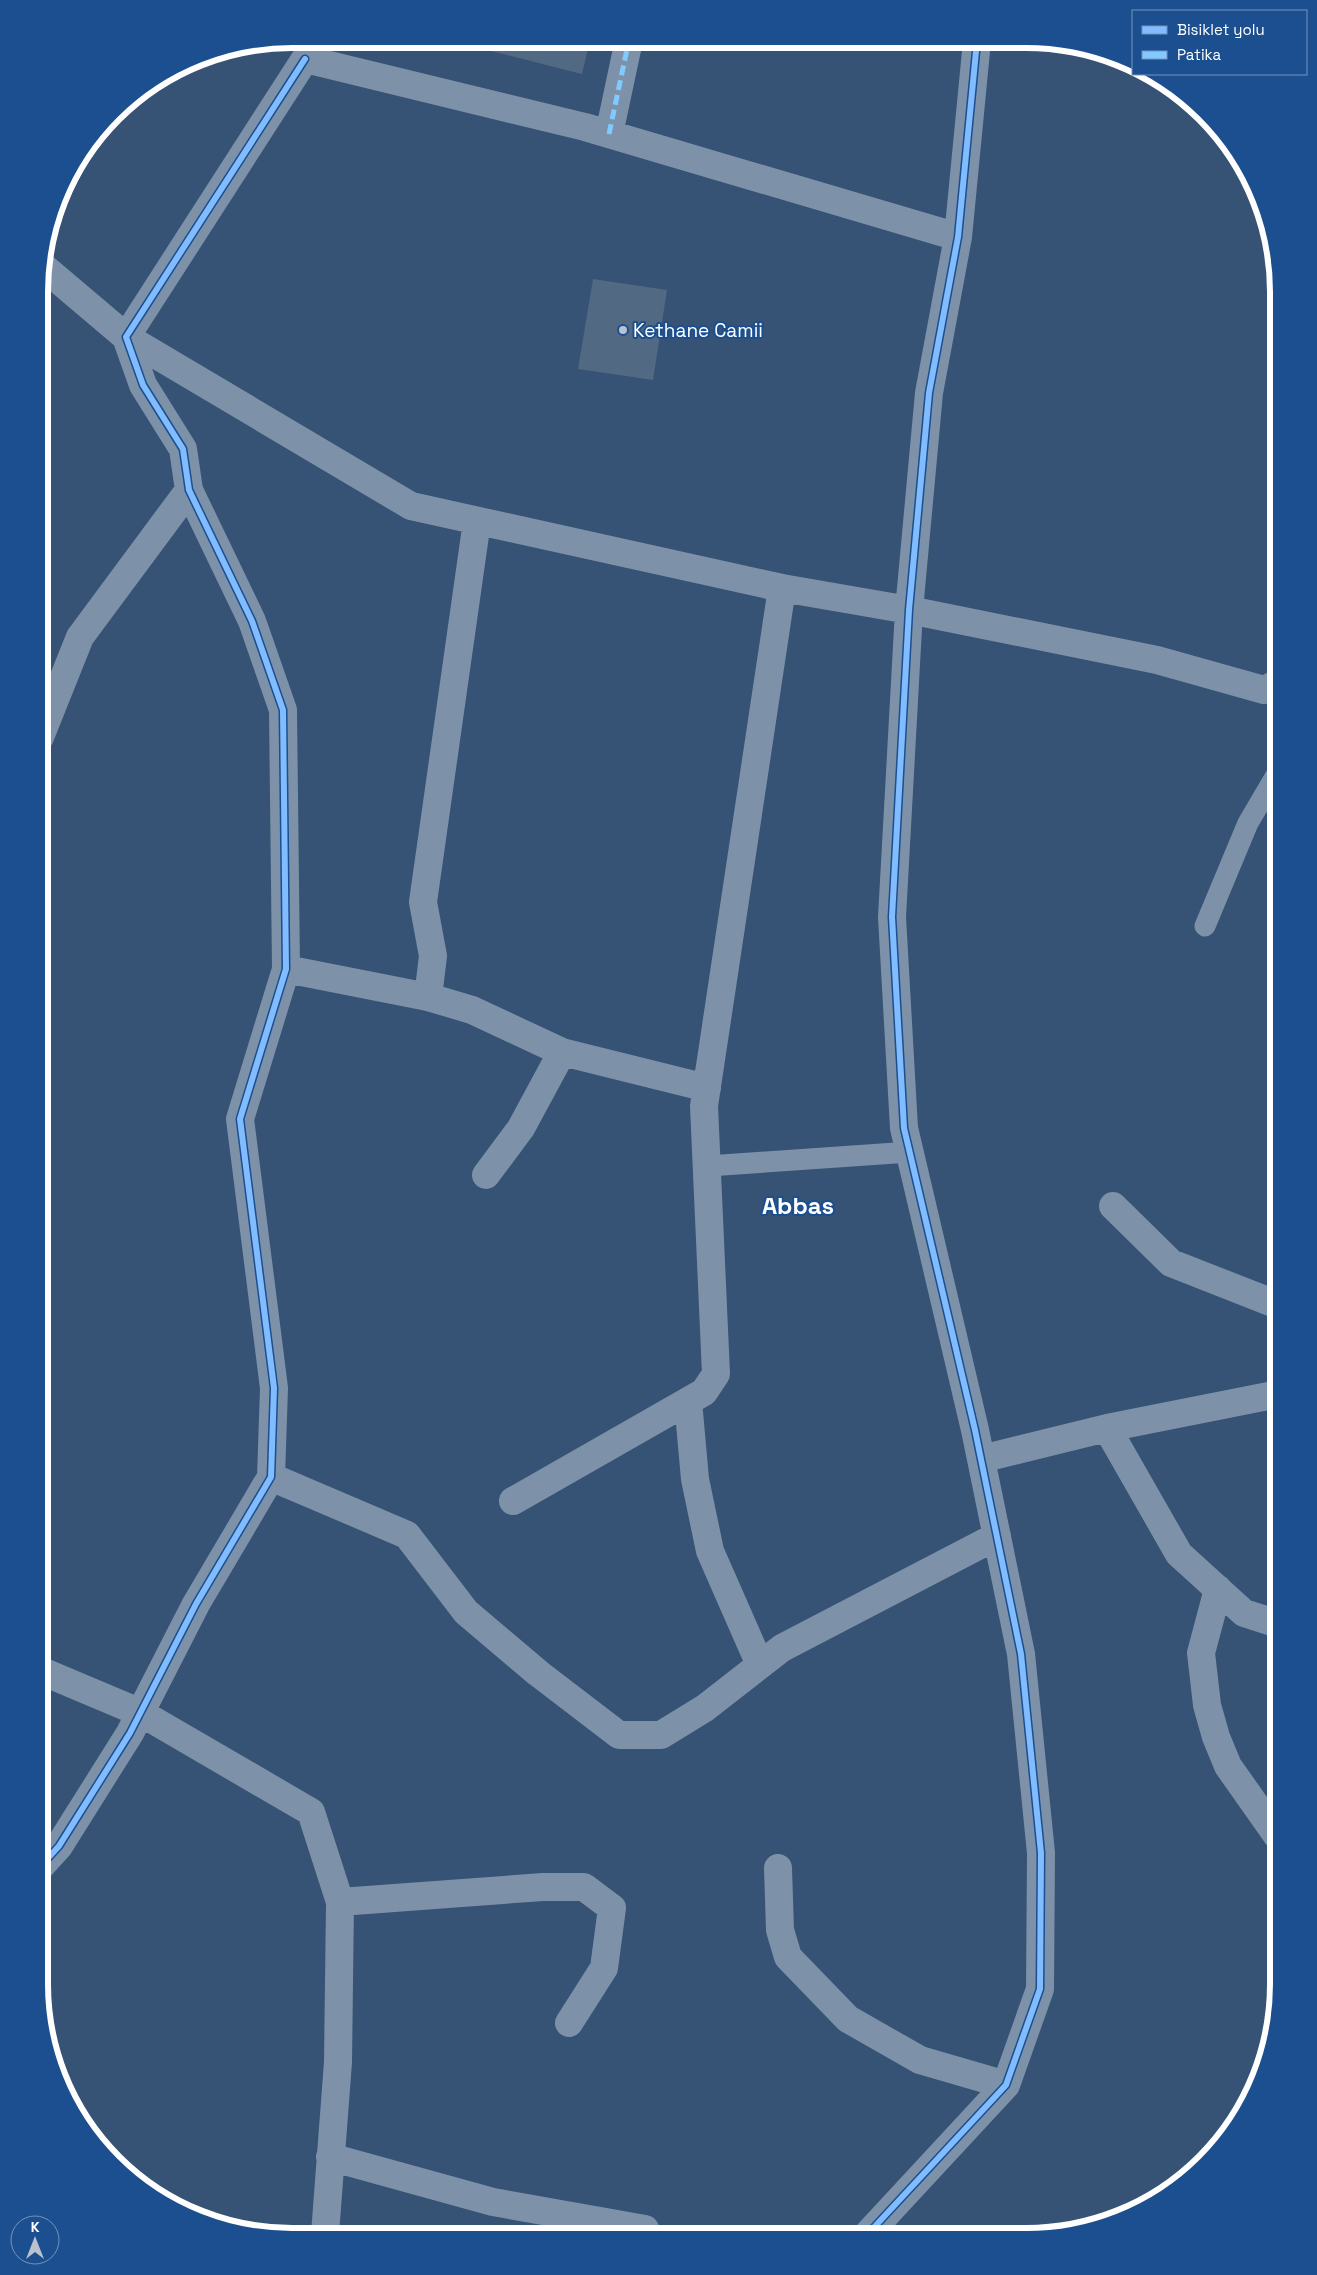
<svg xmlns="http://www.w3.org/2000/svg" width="1317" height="2275" font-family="'Space Grotesk',sans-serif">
<rect width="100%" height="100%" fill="#365274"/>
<path fill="#526984" d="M443,39L590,40L582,74Z
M593,279L667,290L653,380L578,369Z"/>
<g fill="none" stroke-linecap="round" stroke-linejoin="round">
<path stroke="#7d92a8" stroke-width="21" d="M1205,926L1248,823L1278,772
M708,1166L910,1152"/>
<path stroke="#7d92a8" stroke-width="28" d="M305,59L585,127L958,237
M609,134L629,40
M41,265L126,337L411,506L782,588L909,610L1157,660L1264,690L1278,683
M40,737L80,637L189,490
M286,969L428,997L472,1010L562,1052L707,1088
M428,997L433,956L423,902L477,521
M486,1175L521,1128L562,1052
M1113,1206L1171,1263L1278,1305
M688,1401L695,1479L710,1551L760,1665
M1107,1428L1179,1554L1244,1613L1278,1624
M981,1459L1107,1428L1278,1394
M271,1477L407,1535L466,1612L538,1673L619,1735H661L705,1708L782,1648L997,1536
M513,1501L704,1392L716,1374L704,1106L782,588
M1218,1589L1201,1653L1207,1705L1216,1737L1228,1766L1278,1837
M39,1670L141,1713L311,1812L340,1902L338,2062L325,2234
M39,1868L59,1846L130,1733L196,1604L271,1477L274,1388L240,1119L286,969L283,710L252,621L189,490L183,449L143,385L126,337L305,59
M778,1868L780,1930L788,1957L848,2019L920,2060L1006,2085
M340,1902L543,1887H584L612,1908L604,1968L569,2023
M330,2157L493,2202L645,2229L648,2235
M866,2236L1006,2085L1040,1989L1041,1853L1021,1654L975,1430L904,1128L892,917L909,610L929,393L958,237L977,41"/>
<path stroke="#80caff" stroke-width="5" stroke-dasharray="10 5" stroke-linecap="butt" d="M609,134L629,40"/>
<g stroke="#1b4f8f" stroke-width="9">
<path id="cycleway" d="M39,1868L59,1846L130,1733L196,1604L271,1477L274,1388L240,1119L286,969L283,710L252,621L189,490L183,449L143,385L126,337L305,59
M866,2236L1006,2085L1040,1989L1041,1853L1021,1654L975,1430L904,1128L892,917L909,610L929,393L958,237L977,41"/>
</g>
<use href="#cycleway" stroke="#80bcff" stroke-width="6"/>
</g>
<circle fill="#b9c2ce" stroke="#1b4f8f" stroke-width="2" cx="623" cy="330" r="5"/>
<g text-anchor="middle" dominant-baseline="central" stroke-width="4" stroke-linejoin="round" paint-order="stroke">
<g font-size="19" fill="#fff" stroke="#1b4f8f" text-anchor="start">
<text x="633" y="330">Kethane Camii</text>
</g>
<g font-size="24" font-weight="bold" fill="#fff" stroke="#1b4f8f">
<text x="798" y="1205">Abbas</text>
</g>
</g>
<path d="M0 0H1317V2275H0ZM292 48H1026A244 244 0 0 1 1270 292V1984A244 244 0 0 1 1026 2228H292A244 244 0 0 1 48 1984V292A244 244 0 0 1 292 48Z" fill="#1b4f8f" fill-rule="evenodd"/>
<path fill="none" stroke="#fff" stroke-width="6" d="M292 48H1026A244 244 0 0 1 1270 292V1984A244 244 0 0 1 1026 2228H292A244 244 0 0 1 48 1984V292A244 244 0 0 1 292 48Z"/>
<rect x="1132" y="10" width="175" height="65" fill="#1b4f8f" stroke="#7695bc"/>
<rect x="1142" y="26" width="25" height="8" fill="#80bcff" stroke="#7695bc"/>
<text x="1177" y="35" font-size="15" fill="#ffffff">Bisiklet yolu</text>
<rect x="1142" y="51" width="25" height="8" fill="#80caff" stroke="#7695bc"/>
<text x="1177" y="60" font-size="15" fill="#ffffff">Patika</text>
<g transform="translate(35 2240)"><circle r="24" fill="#1b4f8f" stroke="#7695bc"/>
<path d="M0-4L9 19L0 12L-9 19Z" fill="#b9c2ce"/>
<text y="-8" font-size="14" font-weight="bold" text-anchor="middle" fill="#ffffff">K</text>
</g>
</svg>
